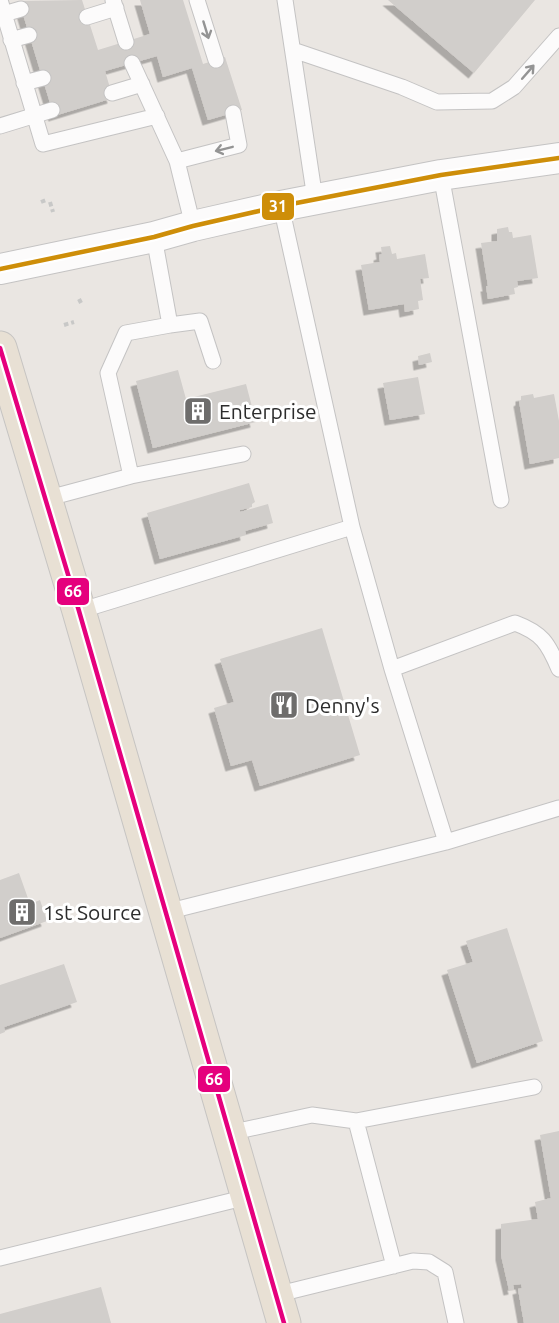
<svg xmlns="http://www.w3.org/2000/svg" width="559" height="1323" font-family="Ubuntu,sans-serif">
<defs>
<filter id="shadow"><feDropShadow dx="-5.5" dy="5.5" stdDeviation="0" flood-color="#0004"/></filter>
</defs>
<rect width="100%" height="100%" fill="#eae6e2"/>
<path fill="#d1cecb" filter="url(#shadow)" d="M82,0L98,50L150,34L140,0H183L203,64L225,57L242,110L208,120L192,68L163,77L157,56L105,71L113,98L54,116L19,1Z
M388,0H535L474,73Z
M508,227L509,232H512L513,238L531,235L538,278L517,281L518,287L514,288L515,294L488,299L486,286H488L481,243L497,241V229Z
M390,246L392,254L396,253L397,259L425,254L429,278L420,279L423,300L418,301L419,309L405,312L404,304L369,310L361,265L380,262L379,255L382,254L381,247Z
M430,353L432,362L419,365L418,356Z
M178,370L186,399L246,384L256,422L153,448L136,381Z
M418,377L425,414L390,420L383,383Z
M533,394L534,398L554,394L559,421V458L530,464L519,401L521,400V396Z
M249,483L255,502L252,504V507L240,510V512L268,504L273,523L245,531L246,535L160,559L147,513Z
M322,628L360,755L260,786L252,760L231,766L214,708L234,702L220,659Z
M19,873L30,904L40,900L47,921L0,938V880Z
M507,928L543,1041L477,1063L447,970L473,962L466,941Z
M64,964L77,1002L4,1027L5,1032L0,1034V985Z
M559,1131V1323H524L518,1289L522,1288L521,1284L513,1285L514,1289L509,1290L501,1255V1224L538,1219L535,1202L551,1198L540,1135Z
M101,1287L111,1323H0V1314Z"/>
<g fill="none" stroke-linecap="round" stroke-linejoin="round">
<g stroke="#c4c3c3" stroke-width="17">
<path id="service" d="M0,0L43,144L157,116
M113,0L126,42
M197,0L216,60
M285,0L315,199
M4,14L21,9
M87,17L116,8
M11,40L29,35
M293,50L402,87L437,102L492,101L514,87L559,36
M132,63L177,161L193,226
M24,83L43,78
M112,93L142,84
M0,126L52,110
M177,161L239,145L233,113
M441,175L501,500
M170,325L200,321L213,361
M131,476L108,373L126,333L170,325L154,237
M45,499L131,476L243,454
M352,527L392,669L446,842
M79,611L352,527L281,206
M392,669L515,623C542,633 548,643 559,669
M166,912L446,842L559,808
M356,1121L394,1266
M229,1133L312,1115L356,1121L534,1087
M0,1258L247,1197
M275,1295L413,1261L429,1262L445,1272L456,1323"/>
</g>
<g stroke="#c4c3c3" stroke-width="32">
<path id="minor" d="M0,269L154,237L193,226L281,206L441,175L559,158"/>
</g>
<g stroke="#c6c4c2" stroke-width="35">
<path id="trunk" d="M0,348L79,611L284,1323"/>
</g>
<path stroke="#c8c8c7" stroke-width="4" stroke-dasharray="4.5 3" stroke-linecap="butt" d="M41,202L46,200
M50,202L53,212
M79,299L81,303
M64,325L74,322"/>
<use href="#service" stroke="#fcfbfb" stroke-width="15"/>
<use href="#minor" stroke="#fcfbfb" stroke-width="30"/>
<use href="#trunk" stroke="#e8e0d4" stroke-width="33"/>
<g stroke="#fff" stroke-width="9">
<path id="bus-1" d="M0,269L154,237L193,226L281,206L441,175L559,158"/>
</g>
<g stroke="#fff" stroke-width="9">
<path id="bus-2" d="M0,348L79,611L284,1323"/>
</g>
<use href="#bus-1" stroke="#ce8e09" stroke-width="4.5"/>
<use href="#bus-2" stroke="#e5007d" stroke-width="4.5"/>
</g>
<defs><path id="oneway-shaft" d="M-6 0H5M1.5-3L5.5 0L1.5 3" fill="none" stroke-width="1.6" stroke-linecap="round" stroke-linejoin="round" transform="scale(1.5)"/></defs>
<g stroke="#949494">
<use href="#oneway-shaft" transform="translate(206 30) rotate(73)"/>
<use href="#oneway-shaft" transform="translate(528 72) rotate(-49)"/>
<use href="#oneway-shaft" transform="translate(224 149) rotate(166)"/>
</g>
<defs>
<g id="building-square" transform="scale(1.5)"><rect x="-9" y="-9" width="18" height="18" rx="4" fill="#6e6d6c" stroke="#fff"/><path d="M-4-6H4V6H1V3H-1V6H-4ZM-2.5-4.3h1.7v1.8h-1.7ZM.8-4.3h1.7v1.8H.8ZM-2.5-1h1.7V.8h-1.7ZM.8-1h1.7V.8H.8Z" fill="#fff"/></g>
<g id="restaurant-square" transform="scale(1.5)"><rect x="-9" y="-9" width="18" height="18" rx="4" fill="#6e6d6c" stroke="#fff"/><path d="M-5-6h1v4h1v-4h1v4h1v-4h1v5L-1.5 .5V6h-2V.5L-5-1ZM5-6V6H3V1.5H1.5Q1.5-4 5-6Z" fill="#fff"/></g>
</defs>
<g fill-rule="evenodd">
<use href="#building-square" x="198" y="411"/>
<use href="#restaurant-square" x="284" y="705"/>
<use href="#building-square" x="22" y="912"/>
</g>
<g text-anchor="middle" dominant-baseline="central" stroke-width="6" stroke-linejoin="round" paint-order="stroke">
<g font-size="21" fill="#2c2c2c" stroke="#fff" text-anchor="start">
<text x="219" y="411">Enterprise</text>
<text x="305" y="705">Denny's</text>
<text x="43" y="912">1st Source</text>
</g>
</g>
<g stroke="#fff" stroke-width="2">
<rect x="261" y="192" width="34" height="29" rx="6" fill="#ce8e09"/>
<rect x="56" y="577" width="34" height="29" rx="6" fill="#e5007d"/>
<rect x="197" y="1065" width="34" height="28" rx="6" fill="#e5007d"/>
</g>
<g font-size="16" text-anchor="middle" font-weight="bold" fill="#fff">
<text x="278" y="212">31</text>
<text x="73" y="597">66</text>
<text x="214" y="1085">66</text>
</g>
</svg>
